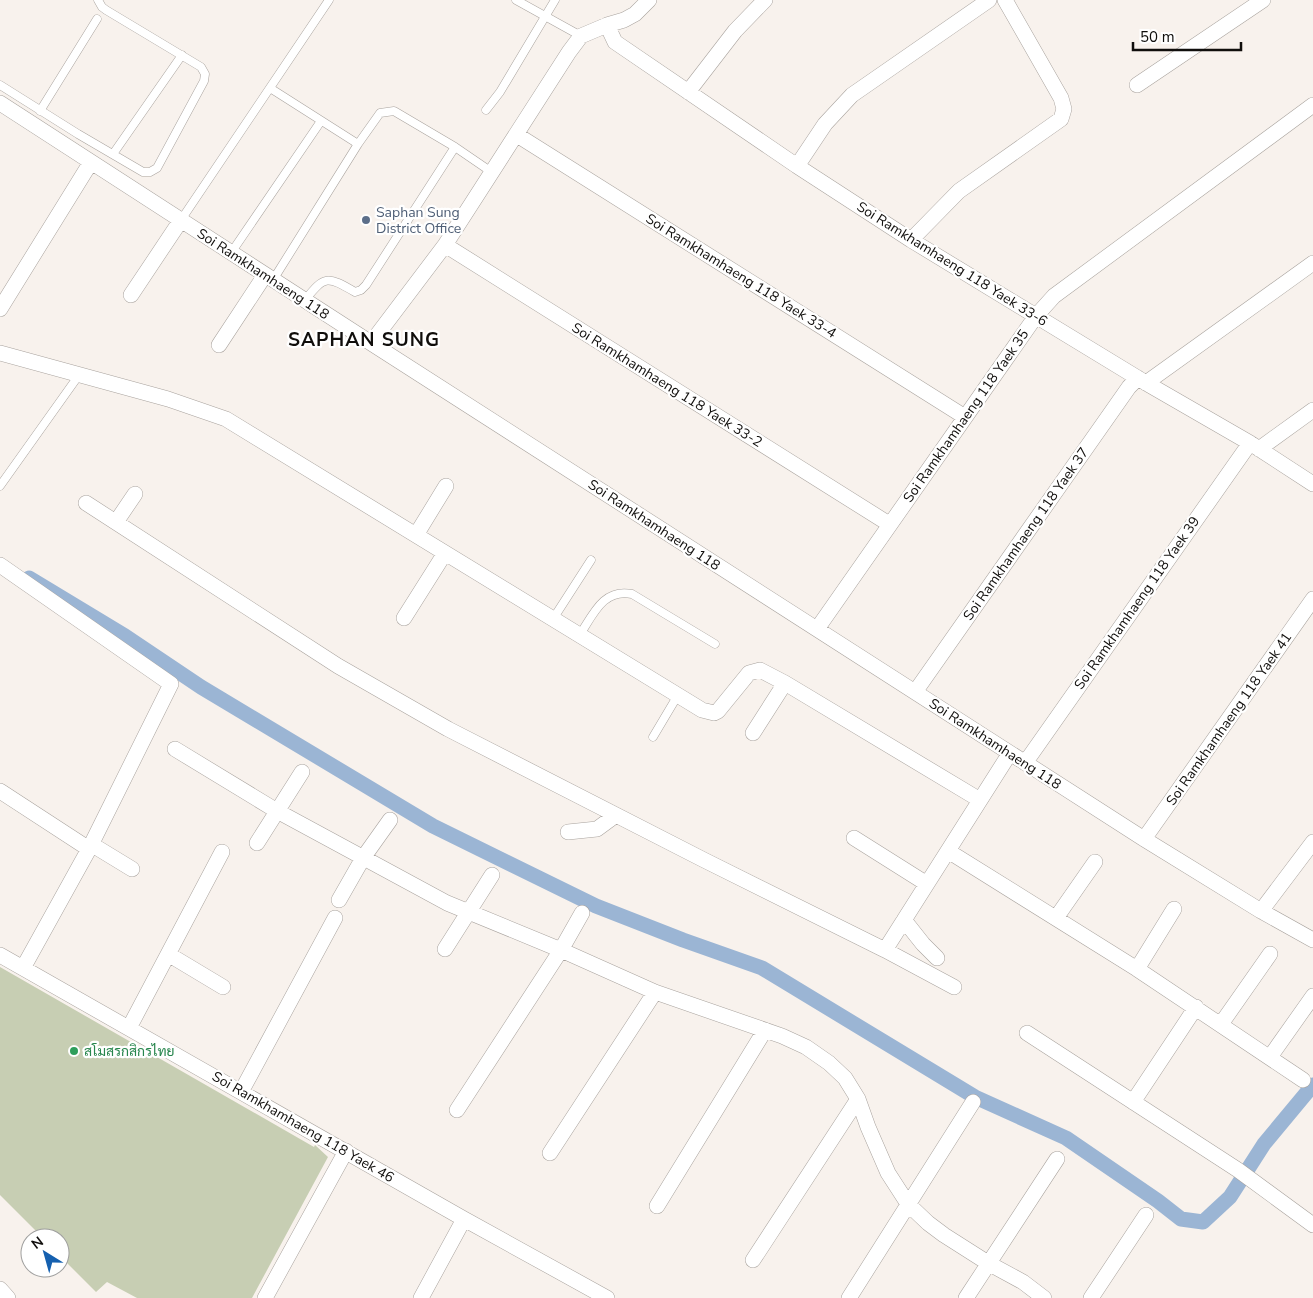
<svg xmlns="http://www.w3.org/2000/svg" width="1313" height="1298" font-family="'Nunito Sans',Sarabun,sans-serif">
<rect width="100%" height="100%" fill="#f8f2ed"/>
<path fill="#c7ceb3" d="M0,967L314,1147L315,1145L328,1157L252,1298H137L107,1282L96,1292L60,1256V1238H43L0,1195Z"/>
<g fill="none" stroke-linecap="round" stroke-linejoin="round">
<path stroke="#9bb5d4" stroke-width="15" d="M29,578L125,636L201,687L433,826L596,906L683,940L762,968L975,1097L1066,1138L1158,1201L1181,1219L1203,1222L1230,1197L1264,1144L1313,1085"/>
<g stroke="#a9a39e" stroke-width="9">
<path id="lane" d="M516,0L581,36
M0,85L78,134L143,172H150L157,168L204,81L205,74L201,67L106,10L102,7L98,0
M270,88L358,144
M486,110L500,92L555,0
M40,111L97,19
M113,154L182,55
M181,220L329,0
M231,253L321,121
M273,280L358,144L380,113L394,111L455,147L493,173
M305,300C325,275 327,276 355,292L361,290L366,285L455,147
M0,486L79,375
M553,619L591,560
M579,636C593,615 603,588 632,594L715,644
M653,737L678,695"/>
</g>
<g stroke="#a9a39e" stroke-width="16">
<path id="street" d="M607,25L615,42L797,166L911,240L1146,383L1250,443L1313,484
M1137,85L1263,0
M688,92L735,31L765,0
M0,103L371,343L1144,839L1261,911L1313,940
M517,135L965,417
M797,166L825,124L852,95L989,0
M911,240L959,191L1061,119L1064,109L1061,98L1005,0
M445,245L889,524
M131,295L181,220
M0,309L91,162
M371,343L445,245L569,52L581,36L607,25L624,20L635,14L649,0
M219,345L265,275
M0,353L168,399L226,419L702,710L714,713L718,711L749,673L760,670L785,683L980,800
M1146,383L1313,263
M1259,449L1313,410
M86,503L338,666L448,729L704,860L885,950L954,987
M116,522L135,494
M416,535L446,486
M0,565L171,684L89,849L23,968
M404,618L445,553
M817,629L1036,316L1054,296L1313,105
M915,692L1129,387L1138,378
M753,733L785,683
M175,749L277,811L447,903L561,950L655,992L782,1036L806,1047L829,1063L845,1078L858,1099L868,1127L888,1173L908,1204L928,1223L944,1235L988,1263L1023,1282L1044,1298
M1025,763L1250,443
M0,791L89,849
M568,832L597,829L616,815
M854,838L927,884
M1144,839L1313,599
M257,843L302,772
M91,844L132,869
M948,851L1137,969L1303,1080
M339,900L363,858L390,820
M1261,911L1313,842
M1056,918L1095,862
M904,920L923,944L937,958
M445,949L492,875
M885,950L1010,753
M168,954L223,987
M0,955L464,1219L607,1298
M1137,969L1174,909
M1221,1024L1270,954
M129,1028L222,852
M1027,1033L1238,1170L1313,1225
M1270,1057L1313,996
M241,1092L335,918
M1133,1102L1196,1007
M457,1110L561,950L582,913
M550,1153L655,992
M657,1206L765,1030
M753,1260L858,1099
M0,1289L8,1298
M265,1298L346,1151
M421,1298L464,1219
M849,1298L973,1102
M966,1298L1057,1159
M1091,1298L1146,1215"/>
</g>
<use href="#lane" stroke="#fff" stroke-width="8"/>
<use href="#street" stroke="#fff" stroke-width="15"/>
</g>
<circle fill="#5c6f8a" stroke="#fff" stroke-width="2" cx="366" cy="220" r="5"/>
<circle fill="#2e9e5b" stroke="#fff" stroke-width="2" cx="74" cy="1051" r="5"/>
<g text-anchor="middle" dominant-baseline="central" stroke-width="4.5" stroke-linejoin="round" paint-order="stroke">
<g font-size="14" fill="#4e5e75" stroke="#fff" text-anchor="start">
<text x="376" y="212">Saphan Sung<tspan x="376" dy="16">District Office</tspan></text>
</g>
<g font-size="14" fill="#100e0c" stroke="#fff">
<text transform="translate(952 264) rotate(32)">Soi Ramkhamhaeng 118 Yaek 33-6</text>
<text transform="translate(263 274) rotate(33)">Soi Ramkhamhaeng 118</text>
<text transform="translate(741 276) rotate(32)">Soi Ramkhamhaeng 118 Yaek 33-4</text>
<text transform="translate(667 385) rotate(32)">Soi Ramkhamhaeng 118 Yaek 33-2</text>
<text transform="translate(966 416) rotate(-55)">Soi Ramkhamhaeng 118 Yaek 35</text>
<text transform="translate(654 525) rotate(33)">Soi Ramkhamhaeng 118</text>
<text transform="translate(1026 534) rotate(-55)">Soi Ramkhamhaeng 118 Yaek 37</text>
<text transform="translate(1137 603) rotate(-55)">Soi Ramkhamhaeng 118 Yaek 39</text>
<text transform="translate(1229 719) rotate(-55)">Soi Ramkhamhaeng 118 Yaek 41</text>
<text transform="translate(995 744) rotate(33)">Soi Ramkhamhaeng 118</text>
<text transform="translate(303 1127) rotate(30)">Soi Ramkhamhaeng 118 Yaek 46</text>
</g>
<g font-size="14" fill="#27864d" stroke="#fff" text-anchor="start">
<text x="84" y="1051">สโมสรกสิกรไทย</text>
</g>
<g font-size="19" font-weight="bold" letter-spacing="1" fill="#100e0c" stroke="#fff">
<text x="364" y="340">SAPHAN SUNG</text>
</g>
</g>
<g transform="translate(45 1253) rotate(323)"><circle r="24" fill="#ffffff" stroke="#9f9f9e"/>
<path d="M0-4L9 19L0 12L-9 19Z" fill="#1560af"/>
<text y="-8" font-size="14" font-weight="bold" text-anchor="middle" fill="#100e0c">N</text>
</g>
<path d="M1133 42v8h108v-8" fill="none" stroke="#100e0c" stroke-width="2.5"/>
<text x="1140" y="42" font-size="15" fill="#100e0c" stroke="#ffffff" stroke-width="4" paint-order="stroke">50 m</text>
</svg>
